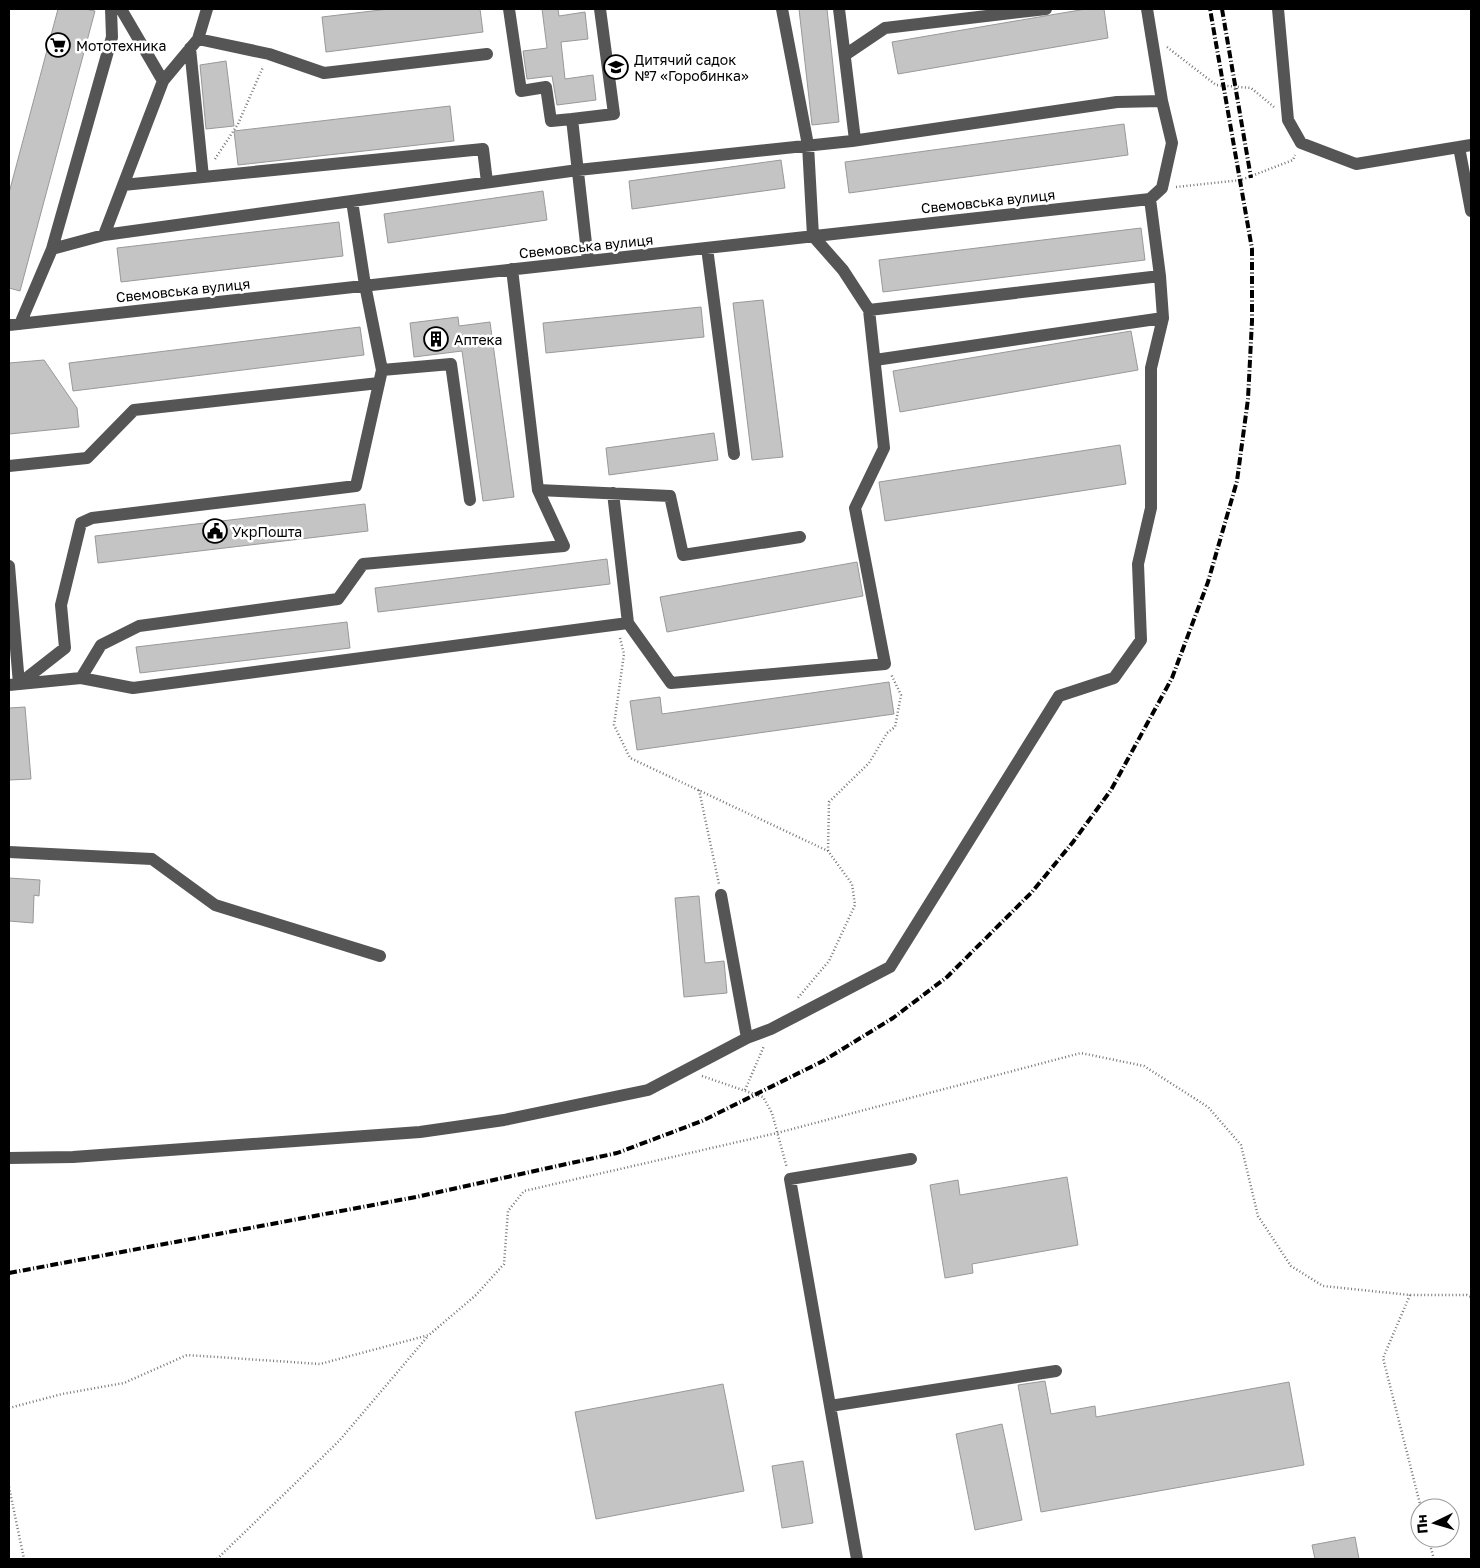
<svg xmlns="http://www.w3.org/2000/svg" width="1480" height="1568" font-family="'Golos Text',sans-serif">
<rect width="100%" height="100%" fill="#fff"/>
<path fill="#c4c4c4" stroke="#999" d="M58,9H85L95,11L20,291L9,288V193Z
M389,9H480L483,32L326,52L322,17Z
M542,9H558L559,16L585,12L588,39L561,42L565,79L593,75L596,100L557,105L552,76L527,79L523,51L547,48Z
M799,9H827L839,122L812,125Z
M1086,9H1104L1108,38L898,74L892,42Z
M226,61L234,126L206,129L200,65Z
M450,106L454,141L238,165L234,131Z
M1124,124L1128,155L849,193L845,162Z
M781,160L785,188L632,209L629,181Z
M543,191L547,220L388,243L384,214Z
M339,222L343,256L121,282L117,248Z
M1141,228L1145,260L883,292L879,260Z
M763,300L783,457L752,460L733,303Z
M701,307L704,337L546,353L543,323Z
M458,317L459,326L490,322L514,497L483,501L462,351L414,357L410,323Z
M360,327L364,355L73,391L69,363Z
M1131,331L1138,370L900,412L893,371Z
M44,360L77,408L79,427L9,434V363Z
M714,433L718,460L609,475L606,448Z
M1120,445L1126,484L885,521L879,482Z
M365,504L368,531L98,563L95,536Z
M607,559L610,584L378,612L375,588Z
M857,562L863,596L667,632L660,597Z
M347,622L350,648L140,673L136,647Z
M889,682L894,714L637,750L630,701L660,697L662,714Z
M25,707L31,779L9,780V708Z
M9,878L40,880L39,896L34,895L33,923L9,921Z
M699,896L705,963L724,961L727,993L684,997L675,898Z
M1067,1177L1078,1245L972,1264L973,1273L945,1278L930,1185L958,1180L960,1195Z
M1045,1381L1051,1414L1095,1406L1096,1417L1289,1382L1304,1465L1041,1512L1018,1385Z
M723,1384L744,1491L596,1519L575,1412Z
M1002,1424L1022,1520L975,1530L956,1434Z
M803,1461L813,1523L782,1528L772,1466Z
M1355,1537L1359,1559H1315L1312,1545Z"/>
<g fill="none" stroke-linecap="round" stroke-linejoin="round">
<path stroke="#777" stroke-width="2.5" stroke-dasharray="1 2.5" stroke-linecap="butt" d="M1167,47L1216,85L1251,88L1274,107
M215,159L238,124L263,67
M1176,187L1241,180L1293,160L1295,155
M620,638L624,654L614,725L630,758L828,851L852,884L855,905L829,961L797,999
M699,790L719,884
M828,851L829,802L869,763L887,733L895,727L901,695L891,674
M702,1076L763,1097L772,1113L787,1168
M745,1090L764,1046
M1410,1295L1383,1358L1421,1508
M9,1408L62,1394L124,1383L187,1355L320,1364L429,1335L476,1295L504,1264L508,1211L524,1191L777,1133L1081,1053L1144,1066L1208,1107L1241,1145L1258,1216L1291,1266L1323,1286L1410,1295H1467L1471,1297
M9,1487L24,1559
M1428,1538L1434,1559
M217,1559L339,1441L428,1336"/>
<path stroke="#555" stroke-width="12" d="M509,9L521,91L546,87L551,121L572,119
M839,9L855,140
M1278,9L1288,120L1301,143L1356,164L1471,145
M198,39L269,54L324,73L487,54
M190,48L203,177
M845,55L885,28L1046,9
M163,81L198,39L207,9
M1459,147L1471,211
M123,185L483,149L487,182
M352,201L365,285L382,370L451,364L470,500
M104,235L578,170L852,141L1117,102L1162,101
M707,248L734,454
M52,249L112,37L111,9
M588,261L572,119L614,114L600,9
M869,310L1160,276L1150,199
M20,324L52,249L104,235L163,81L121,9
M9,325L1150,199L1162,188L1172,143L1162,101L1147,9
M875,360L1163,318L1160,276
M9,466L87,458L134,410L379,383
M538,490L670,496L683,555L800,537
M613,493L628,623L671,683L885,664L855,508L884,448L869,310L843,270L813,236L808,145L782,9
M9,566L19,684
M81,678L101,645L139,626L338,599L363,564L564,546L538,490L512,269
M19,684L65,648L61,605L81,523L92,518L356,486L382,370
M9,685L81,678L133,688L628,623
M9,852L152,859L215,905L380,956
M721,895L747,1038L771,1029L890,967L1059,696L1114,678L1141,640L1138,564L1151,508V368L1163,318
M9,1158L73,1157L420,1132L504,1120L648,1090L747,1038
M830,1406L1056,1371
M857,1559L790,1179L911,1159"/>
<path stroke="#000" stroke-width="4" stroke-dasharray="8 2.5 1 2.5" stroke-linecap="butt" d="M1222,9L1251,178
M9,1273L416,1197L617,1153L702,1121L823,1061L893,1018L947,977L1032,892L1073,842L1111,790L1172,678L1208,582L1237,481L1248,399L1252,321V249L1210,9"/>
</g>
<defs>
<g id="supermarket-ring" transform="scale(1.25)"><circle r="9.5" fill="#fff" stroke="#000" stroke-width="1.5"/><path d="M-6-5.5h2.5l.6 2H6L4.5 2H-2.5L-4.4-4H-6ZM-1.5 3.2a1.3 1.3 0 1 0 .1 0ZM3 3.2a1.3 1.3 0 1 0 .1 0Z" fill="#000"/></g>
<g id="school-ring" transform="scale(1.25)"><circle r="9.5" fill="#fff" stroke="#000" stroke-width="1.5"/><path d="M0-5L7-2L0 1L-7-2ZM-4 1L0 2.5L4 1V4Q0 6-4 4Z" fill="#000"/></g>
<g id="building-ring" transform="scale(1.25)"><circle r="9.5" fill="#fff" stroke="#000" stroke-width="1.5"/><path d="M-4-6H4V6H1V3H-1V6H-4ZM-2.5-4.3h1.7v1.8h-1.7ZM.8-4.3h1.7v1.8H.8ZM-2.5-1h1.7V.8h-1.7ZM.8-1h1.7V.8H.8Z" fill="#000"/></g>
<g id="civic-ring" transform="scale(1.25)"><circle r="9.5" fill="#fff" stroke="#000" stroke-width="1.5"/><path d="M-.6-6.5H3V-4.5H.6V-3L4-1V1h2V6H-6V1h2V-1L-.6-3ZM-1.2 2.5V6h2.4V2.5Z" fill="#000"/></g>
</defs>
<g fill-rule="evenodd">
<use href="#supermarket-ring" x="58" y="45"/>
<use href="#school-ring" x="616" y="67"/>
<use href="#building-ring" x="436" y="339"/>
<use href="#civic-ring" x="215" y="531"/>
</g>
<g text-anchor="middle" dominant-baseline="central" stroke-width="5" stroke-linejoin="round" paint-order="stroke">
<g font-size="14" fill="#000" stroke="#fff" text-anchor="start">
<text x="76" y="45">Мототехника</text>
<text x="634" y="59">Дитячий садок<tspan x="634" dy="16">№7 «Горобинка»</tspan></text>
<text x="454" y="339">Аптека</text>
<text x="232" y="531">УкрПошта</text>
</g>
<g font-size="14" fill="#000" stroke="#fff">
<text transform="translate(988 201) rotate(-6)">Свемовська вулиця</text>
<text transform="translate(586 246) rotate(-6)">Свемовська вулиця</text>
<text transform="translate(183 290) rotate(-6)">Свемовська вулиця</text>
</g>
</g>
<rect width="1480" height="1568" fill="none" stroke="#000000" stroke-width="20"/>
<g transform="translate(1435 1523) rotate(265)"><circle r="24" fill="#ffffff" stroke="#999999"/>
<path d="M0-4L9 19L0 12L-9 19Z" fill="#000000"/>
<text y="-8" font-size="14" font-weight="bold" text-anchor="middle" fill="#000000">Пн</text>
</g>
</svg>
